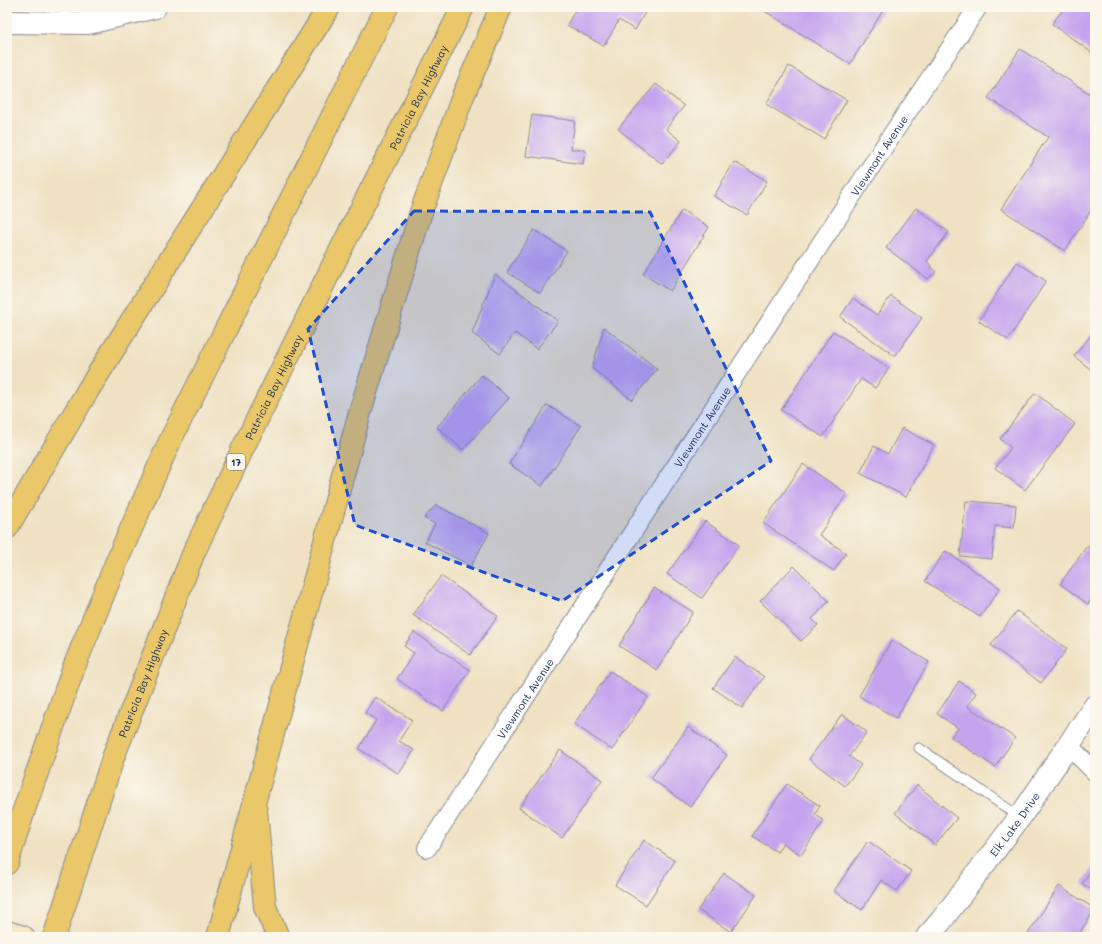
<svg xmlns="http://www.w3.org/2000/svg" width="1102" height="944" font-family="Mali,sans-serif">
<rect width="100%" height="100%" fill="#fbf7ec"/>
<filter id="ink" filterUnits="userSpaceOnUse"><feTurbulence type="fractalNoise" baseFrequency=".025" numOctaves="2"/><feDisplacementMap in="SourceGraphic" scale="8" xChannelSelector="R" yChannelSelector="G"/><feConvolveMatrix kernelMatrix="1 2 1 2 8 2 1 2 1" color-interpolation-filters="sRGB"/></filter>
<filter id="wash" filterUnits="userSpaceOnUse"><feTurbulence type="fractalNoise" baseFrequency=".012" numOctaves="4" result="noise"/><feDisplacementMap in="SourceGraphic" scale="16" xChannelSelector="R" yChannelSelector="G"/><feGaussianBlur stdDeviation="0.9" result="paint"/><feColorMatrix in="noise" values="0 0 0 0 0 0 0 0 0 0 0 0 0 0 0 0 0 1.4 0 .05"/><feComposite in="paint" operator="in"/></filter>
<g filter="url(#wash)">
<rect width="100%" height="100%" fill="#efe1c2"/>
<g id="blocks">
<path fill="#c5a4ee" d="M577,7H648L635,30L619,20L604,46L567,25Z
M758,7H885L850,64Z
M1065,7H1095V55L1052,24Z
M1020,49L1095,97V204L1065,251L1001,209L1048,137L988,98Z
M789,66L847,100L824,139L766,104Z
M656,84L684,106L666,129L681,141L662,164L618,129Z
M532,115L575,121L571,149L585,150L583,164L526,156Z
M734,162L767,181L747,215L714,196Z
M916,208L949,232L927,261L936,272L928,279L886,248Z
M682,210L709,227L670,291L643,274Z
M534,230L567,251L540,293L507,272Z
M1017,262L1046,281L1008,340L979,321Z
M495,274L558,321L537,349L515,333L500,354L472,333Z
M891,296L922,318L895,356L840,317L853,298L877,315Z
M604,327L657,369L632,400L592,368Z
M1095,330V373L1074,356Z
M833,331L889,368L875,388L861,379L823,437L781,410Z
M482,375L509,398L463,450L437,427Z
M1035,393L1075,424L1025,490L995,468L1011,448L1000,439Z
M547,405L581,426L542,486L509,464Z
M902,428L934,445L906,497L860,473L874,446L888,454Z
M803,464L847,494L819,535L846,553L834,571L763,523Z
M966,501L1016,505L1014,528L995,526L992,559L960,556Z
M436,505L489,533L471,566L425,542L435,524L424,518Z
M705,521L739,545L702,598L667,574Z
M1087,546L1095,552V594L1088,604L1060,584Z
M945,551L1000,588L980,617L925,581Z
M794,566L829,601L812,619L818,625L801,641L760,601Z
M441,576L498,616L470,655L413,615Z
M654,588L693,612L657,670L619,646Z
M1017,611L1067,649L1041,683L991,645Z
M414,632L470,670L443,711L397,679L414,653L404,646Z
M892,640L929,662L896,718L859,696Z
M735,657L764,677L742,708L713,688Z
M610,671L648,697L612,750L574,724Z
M959,681L976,693L967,706L1015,738L995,767L951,737L958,728L937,714Z
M375,697L412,720L399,741L414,750L399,774L359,749L376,720L365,713Z
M842,714L867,732L849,756L861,765L845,786L809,759Z
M688,727L727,755L690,807L651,778Z
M560,750L602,780L562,838L519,808Z
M787,784L820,806L815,814L824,821L801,855L783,843L777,852L752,836Z
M917,785L957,818L935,845L895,813Z
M644,840L675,861L646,905L615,885Z
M868,841L911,871L897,891L881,880L862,910L834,891Z
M1095,864V892L1082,884Z
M724,873L756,895L731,932L698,910Z
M1059,886L1095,909L1077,937H1026Z"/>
</g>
</g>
<g filter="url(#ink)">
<use href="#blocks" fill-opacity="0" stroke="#858890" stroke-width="1"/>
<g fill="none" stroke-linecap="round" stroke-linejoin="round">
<g stroke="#858890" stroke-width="11">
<path id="service" d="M919,748L1020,817"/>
</g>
<g stroke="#858890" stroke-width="20">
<g id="minor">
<path d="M1069,746L1095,772"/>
<path id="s1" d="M427,848L889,139L978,7"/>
</g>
</g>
<g stroke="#858890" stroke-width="24">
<g id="tertiary">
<path d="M7,22L88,23L155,7"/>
<path id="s2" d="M927,937L941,921L1020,817L1095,706"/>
</g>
</g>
<g stroke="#858890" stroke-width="24">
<path id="secondary" d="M7,932L23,937"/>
</g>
<g stroke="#858890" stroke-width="24">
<g id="motorway">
<path d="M7,528L88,390L329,7"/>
<path d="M256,811L265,907L278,937"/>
<path d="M7,863L27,801L74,667L119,556L170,441L387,7"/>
<path id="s3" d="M54,937L114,755L194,552L245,444L336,259L463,7"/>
<path d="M218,937L360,412L421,212L463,96L501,7"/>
</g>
</g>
<use href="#service" stroke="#fff" stroke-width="9"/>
<use href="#minor" stroke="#fff" stroke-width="18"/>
<use href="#tertiary" stroke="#fff" stroke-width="22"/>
<use href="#secondary" stroke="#f7e9c3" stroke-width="22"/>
<use href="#motorway" stroke="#eac769" stroke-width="22"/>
</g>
</g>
<path fill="#1d4ed8" fill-opacity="0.2" stroke="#1d4ed8" stroke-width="3" stroke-dasharray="8 5" stroke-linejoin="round" d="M414,211L650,212L771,461L562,601L355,525L308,329Z"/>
<g text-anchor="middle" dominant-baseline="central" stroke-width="3.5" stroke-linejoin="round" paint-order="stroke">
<rect fill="#fbf7ec" stroke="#5e6b89" stroke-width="1" x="227" y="454" width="18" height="16" rx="3"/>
<g font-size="10" font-weight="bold" fill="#1b2f5e">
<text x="236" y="462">17</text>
</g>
<g font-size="11" fill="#1b2f5e" stroke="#fbf7ec">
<text stroke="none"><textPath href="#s3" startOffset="917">Patricia Bay Highway</textPath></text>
<text stroke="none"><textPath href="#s1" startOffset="827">Viewmont Avenue</textPath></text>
<text stroke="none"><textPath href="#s3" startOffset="593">Patricia Bay Highway</textPath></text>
<text stroke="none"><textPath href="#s1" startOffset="503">Viewmont Avenue</textPath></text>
<text stroke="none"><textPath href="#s3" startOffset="269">Patricia Bay Highway</textPath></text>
<text stroke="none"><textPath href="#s1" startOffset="179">Viewmont Avenue</textPath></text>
<text stroke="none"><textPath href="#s2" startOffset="143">Elk Lake Drive</textPath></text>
</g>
</g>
<rect width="1102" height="944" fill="none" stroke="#fbf7ec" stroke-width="24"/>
</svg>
